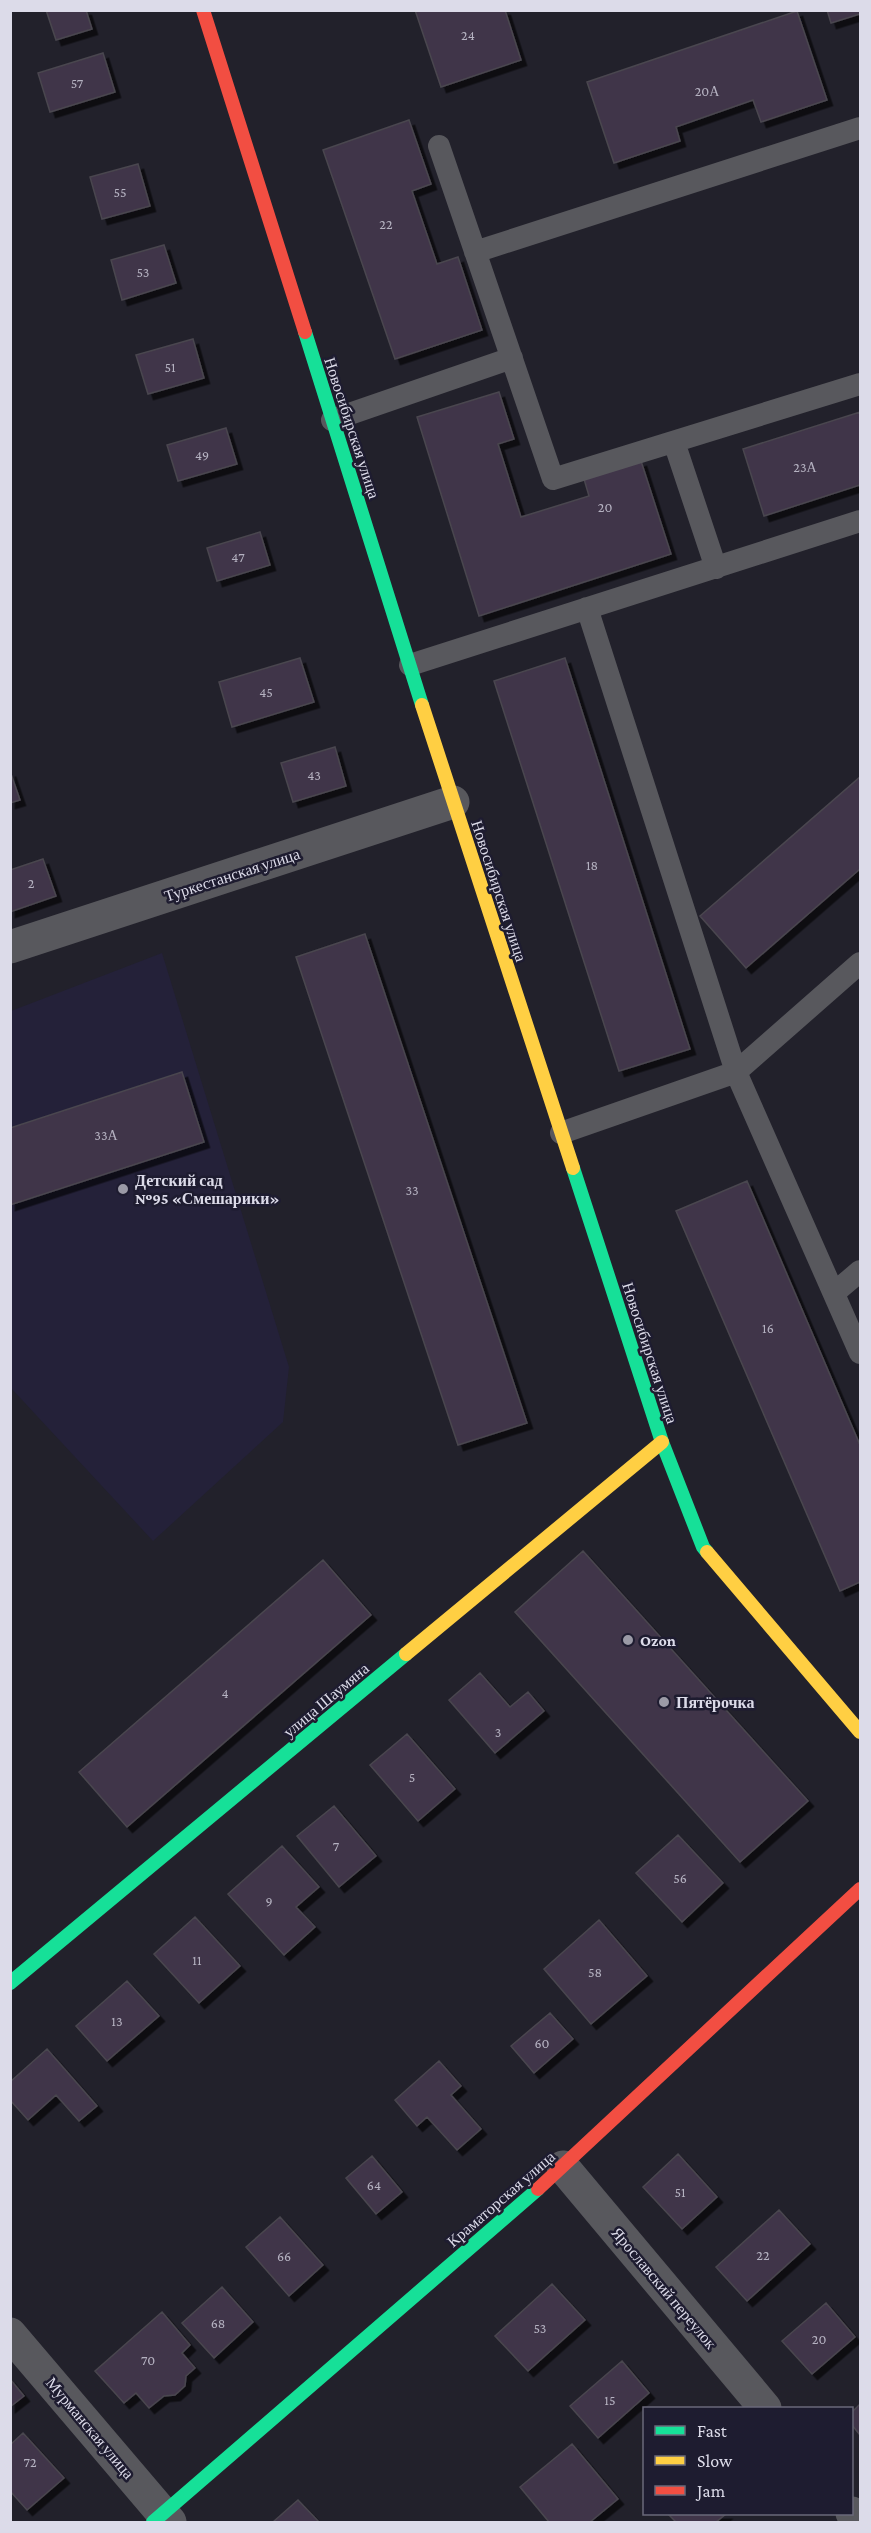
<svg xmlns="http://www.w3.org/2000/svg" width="871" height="2533" font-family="'Crimson Pro',serif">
<defs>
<filter id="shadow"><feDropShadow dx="5.5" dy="5.5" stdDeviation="0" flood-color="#0009"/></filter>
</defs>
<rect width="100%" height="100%" fill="#22212b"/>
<path fill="#242139" d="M162,953L289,1367L283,1422L153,1541L11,1388V1011Z"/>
<path fill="#403648" stroke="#4a464f" stroke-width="1.5" filter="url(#shadow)" d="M46,10H86L92,29L56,40Z
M415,10H505L521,60L441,87Z
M827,10H860V14L831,23Z
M797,11L827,100L761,122L753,100L676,127L680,141L614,163L587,82Z
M103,53L115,92L50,112L38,73Z
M409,120L431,184L412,191L437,264L458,257L482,330L395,359L323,150Z
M138,164L150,206L102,219L90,177Z
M164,245L176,283L122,300L111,260Z
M193,339L204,378L148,394L136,355Z
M499,392L514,439L498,444L521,517L589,496L584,479L641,461L671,554L479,616L417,417Z
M860,412V485L764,516L743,449Z
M226,428L237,464L178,481L167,445Z
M260,532L270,565L217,581L207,548Z
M300,658L314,702L232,727L219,682Z
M565,658L690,1049L619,1071L494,681Z
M335,747L346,786L293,802L281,763Z
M10,771L20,800L10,803Z
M860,777V869L746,968L700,916Z
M43,859L56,896L10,912V870Z
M365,934L527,1423L458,1445L296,957Z
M182,1072L204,1142L10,1205V1128Z
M747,1181L860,1445V1582L840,1591L676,1211Z
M583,1551L808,1801L740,1862L515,1612Z
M323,1560L371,1615L127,1827L79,1772Z
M480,1673L510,1707L528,1692L544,1711L495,1753L449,1700Z
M407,1734L455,1789L418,1821L370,1765Z
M334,1806L376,1856L339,1887L297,1836Z
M678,1835L723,1883L682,1922L636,1873Z
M282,1846L319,1887L296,1907L315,1927L284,1955L228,1894Z
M195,1917L240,1966L199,2003L154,1954Z
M599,1920L647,1976L591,2024L544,1969Z
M127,1981L159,2016L107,2061L76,2026Z
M550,2013L573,2039L534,2073L511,2046Z
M47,2049L97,2106L79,2121L56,2095L28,2120L10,2100V2082Z
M439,2061L461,2086L451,2095L481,2129L457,2150L427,2117L417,2126L395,2100Z
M678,2154L717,2197L682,2229L643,2187Z
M372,2156L402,2192L376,2214L346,2178Z
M779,2210L810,2244L747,2301L716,2267Z
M280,2217L323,2265L289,2296L246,2247Z
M552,2284L585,2320L528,2371L495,2336Z
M222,2287L253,2322L214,2358L182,2323Z
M826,2303L855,2337L812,2374L782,2341Z
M162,2312L190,2345L182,2353L195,2368L186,2376L185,2386L175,2395L164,2396L149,2408L136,2393L124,2403L95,2371Z
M622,2361L649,2393L598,2438L570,2406Z
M10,2379L24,2396L10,2407Z
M860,2404V2435L852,2425V2412Z
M23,2433L64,2478L27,2510L10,2491V2445Z
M572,2444L618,2499L590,2522H549L520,2487Z
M298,2500L319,2522H273Z
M671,2514H726L716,2522H676L669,2515Z"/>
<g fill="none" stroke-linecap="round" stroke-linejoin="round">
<path stroke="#58585d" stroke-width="22" d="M439,146L553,479L860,384
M475,252L860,128
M332,420L512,358
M674,442L716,568
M587,608L736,1072L860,1353
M410,665L860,521
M561,1133L736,1072L860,963
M834,1293L860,1271"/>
<path stroke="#58585d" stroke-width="33" d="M10,947L453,802
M563,2167L765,2408
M10,2334L170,2522
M852,2513L860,2522"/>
<path stroke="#16e098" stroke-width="14" d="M305,332L422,705
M573,1168L662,1442L703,1547L707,1552
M10,1983L406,1654
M153,2522L538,2189"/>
<path stroke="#ffcf43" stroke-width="14" d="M422,705L573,1168
M707,1552L860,1732
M406,1654L662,1442"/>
<path stroke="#f24e42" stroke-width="14" d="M203,10L305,332
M538,2189L860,1889"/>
</g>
<g fill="#9b9aa6" stroke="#1e1c30" stroke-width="2">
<circle cx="123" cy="1189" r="6"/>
<circle cx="628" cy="1640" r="6"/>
<circle cx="664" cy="1702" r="6"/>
</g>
<g text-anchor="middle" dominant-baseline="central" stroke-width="5" stroke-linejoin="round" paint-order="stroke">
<g font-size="14" fill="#b5b2c1">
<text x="468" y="35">24</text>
<text x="77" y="83">57</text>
<text x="707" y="91">20А</text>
<text x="120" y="192">55</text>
<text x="386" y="224">22</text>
<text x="143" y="272">53</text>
<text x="170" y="367">51</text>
<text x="202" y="455">49</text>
<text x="805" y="467">23А</text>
<text x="605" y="507">20</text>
<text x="238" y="557">47</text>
<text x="266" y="692">45</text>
<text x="314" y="775">43</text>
<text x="592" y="865">18</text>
<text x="31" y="883">2</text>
<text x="106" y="1135">33А</text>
<text x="412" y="1190">33</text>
<text x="768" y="1328">16</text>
<text x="225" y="1693">4</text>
<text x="498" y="1732">3</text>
<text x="412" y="1777">5</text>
<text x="336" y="1846">7</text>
<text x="680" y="1878">56</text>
<text x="269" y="1901">9</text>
<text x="197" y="1960">11</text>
<text x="595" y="1972">58</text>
<text x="117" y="2021">13</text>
<text x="542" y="2043">60</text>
<text x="374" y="2185">64</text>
<text x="680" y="2192">51</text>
<text x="763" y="2255">22</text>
<text x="284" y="2256">66</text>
<text x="218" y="2323">68</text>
<text x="540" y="2328">53</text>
<text x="819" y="2339">20</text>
<text x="148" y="2360">70</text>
<text x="610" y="2400">15</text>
<text x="30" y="2462">72</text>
</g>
<g font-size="16" fill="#dcdbe9" stroke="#1e1c30">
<text transform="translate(352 428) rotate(72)">Новосибирская улица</text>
<text transform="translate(232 875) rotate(-18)">Туркестанская улица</text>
<text transform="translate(499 891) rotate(72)">Новосибирская улица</text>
<text transform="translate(650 1353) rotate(72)">Новосибирская улица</text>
<text transform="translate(326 1700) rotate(-40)">улица Шаумяна</text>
<text transform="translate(501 2199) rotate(-41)">Краматорская улица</text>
<text transform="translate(664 2288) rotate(50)">Ярославский переулок</text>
<text transform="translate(90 2428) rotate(50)">Мурманская улица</text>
</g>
<g font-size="16" font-weight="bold" fill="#dcdbe9" stroke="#1e1c30" text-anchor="start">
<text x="135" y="1180">Детский сад<tspan x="135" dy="18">№95 «Смешарики»</tspan></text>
<text x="640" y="1640">Ozon</text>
<text x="676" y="1702">Пятёрочка</text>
</g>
</g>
<rect width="871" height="2533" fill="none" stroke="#dcdbe9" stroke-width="24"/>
<rect x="643" y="2407" width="210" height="108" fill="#1e1c30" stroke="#6a687a" stroke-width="1.5"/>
<rect x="655" y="2426" width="30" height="9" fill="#16e098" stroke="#6a687a" stroke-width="1.5"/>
<text x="697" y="2437" font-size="18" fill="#dcdbe9">Fast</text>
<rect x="655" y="2456" width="30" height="9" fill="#ffcf43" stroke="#6a687a" stroke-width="1.5"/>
<text x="697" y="2467" font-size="18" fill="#dcdbe9">Slow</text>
<rect x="655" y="2486" width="30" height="9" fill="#f24e42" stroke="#6a687a" stroke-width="1.5"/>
<text x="697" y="2497" font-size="18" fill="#dcdbe9">Jam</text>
</svg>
